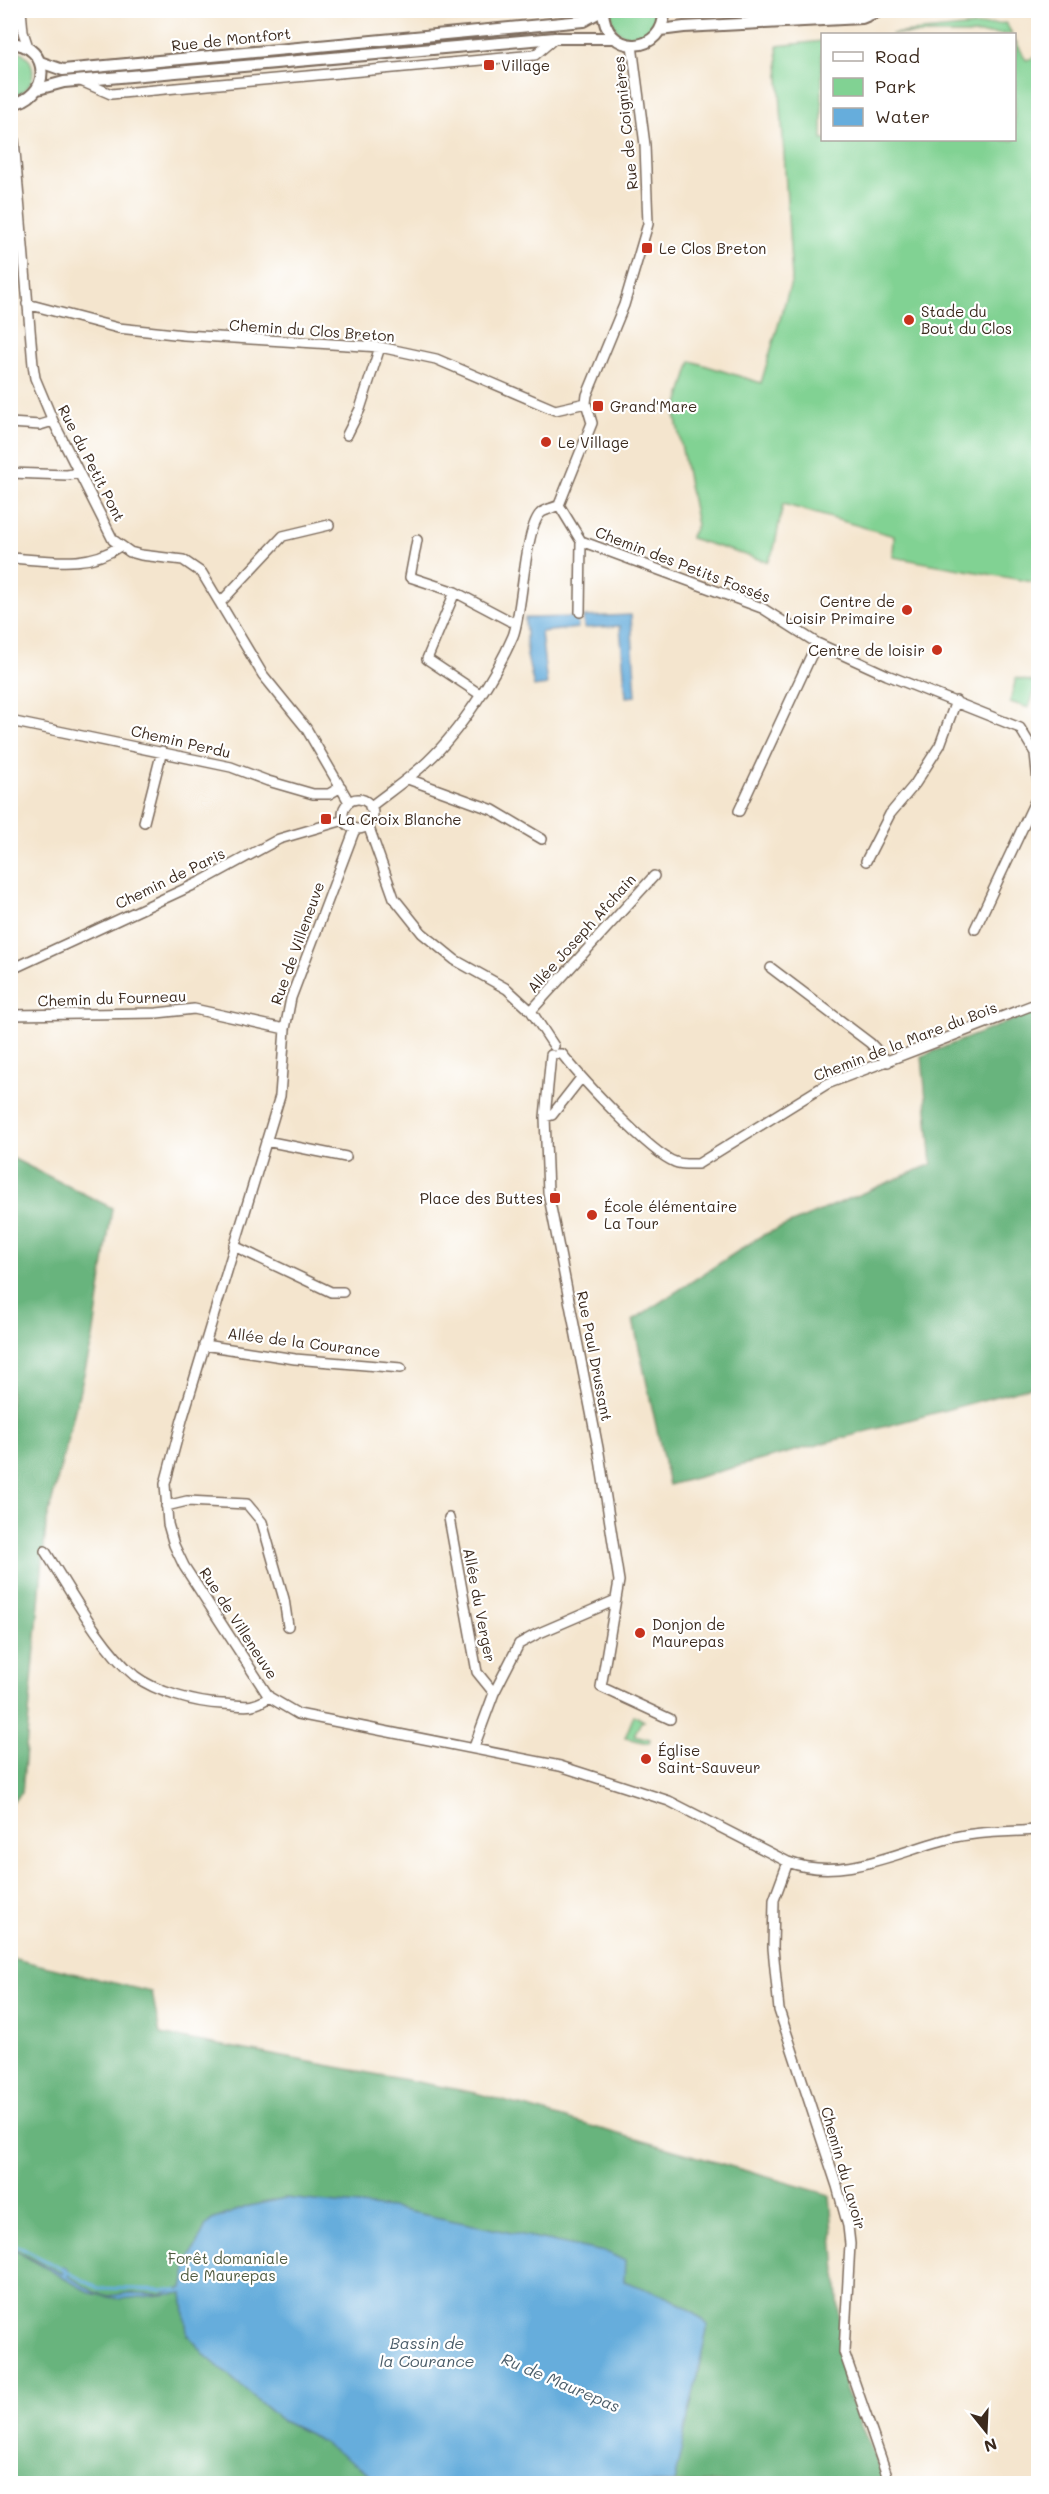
<svg xmlns="http://www.w3.org/2000/svg" width="1049" height="2494" font-family="Mali,sans-serif">
<rect width="100%" height="100%" fill="#fff"/>
<filter id="ink" filterUnits="userSpaceOnUse"><feTurbulence type="fractalNoise" baseFrequency=".0167" numOctaves="2"/><feDisplacementMap in="SourceGraphic" scale="12" xChannelSelector="R" yChannelSelector="G"/><feConvolveMatrix kernelMatrix="1 2 1 2 8 2 1 2 1" color-interpolation-filters="sRGB"/></filter>
<filter id="wash" filterUnits="userSpaceOnUse"><feTurbulence type="fractalNoise" baseFrequency=".008" numOctaves="4" result="noise"/><feDisplacementMap in="SourceGraphic" scale="24" xChannelSelector="R" yChannelSelector="G"/><feGaussianBlur stdDeviation="1.35" result="paint"/><feColorMatrix in="noise" values="0 0 0 0 0 0 0 0 0 0 0 0 0 0 0 0 0 1.4 0 .05"/><feComposite in="paint" operator="in"/></filter>
<g filter="url(#wash)">
<rect width="100%" height="100%" fill="#f4e5ce"/>
<path fill="#81d293" stroke="#5e7e58" stroke-width="1.5" d="M612,10H658C659,48 608,46 612,10Z
M1006,23L1012,34H891Z
M1015,40L1026,60L1038,57V583L893,557L894,536L783,504L774,549L768,562L690,538L697,525L675,414L691,361L761,383L792,279L777,46L822,41V140H1014Z
M11,49C40,52 40,93 11,96Z
M1016,678L1037,683L1029,708L1010,702Z
M634,1715L644,1721L641,1722L634,1735L650,1739L649,1743L625,1738Z"/>
<path fill="#68b47d" stroke="#526f4e" stroke-width="1.5" d="M1038,1010V1385L669,1485L633,1320L761,1236L932,1164L922,1056Z
M10,1157L112,1208L93,1338L46,1525L22,1793L11,1803Z
M11,1958L152,1992L160,2034L476,2093L830,2195L845,2389L886,2483L11,2484Z"/>
<path fill="#66addc" stroke="#506c7d" stroke-width="1.5" d="M631,615L636,696L626,697L620,626L584,628L583,617Z
M577,617L578,628L541,632L547,685L534,687L527,656L525,618Z
M285,2198L392,2208L609,2253L625,2261L624,2281C654,2292 686,2301 708,2325L674,2483H378L365,2471L337,2452L311,2435L282,2421L207,2357L187,2334L183,2293L119,2299L90,2293L11,2248V2245L23,2254L63,2274L62,2267H66L69,2272L68,2276L94,2292L109,2296L130,2293L160,2294L183,2288L189,2260L206,2225L212,2220L249,2206Z"/>
<g fill="none" stroke-linecap="round" stroke-linejoin="round">
<path stroke="#66addc" stroke-width="3" d="M10,2242L98,2288L177,2290"/>
</g>
</g>
<g filter="url(#ink)">
<g fill="none" stroke-linecap="round" stroke-linejoin="round">
<g stroke="#7c6b5c" stroke-width="12">
<path id="minor" d="M21,10L23,32L28,47
M10,22L16,10
M81,81L111,94L535,55L555,38
M11,104L33,365L35,378L53,421L113,540L130,552L141,555L183,560L202,573L263,675L306,728L349,802
M27,304L118,328L184,335L380,347L436,359L555,410L586,403
M586,403L587,395L624,305L648,224L645,145L632,45
M10,423L40,425L53,421
M347,435L360,409L380,347
M10,473L67,475L79,473
M559,505L581,541L762,608L817,643L887,675L1020,728L1035,753L1038,782
M559,505L592,423L586,403
M417,540L410,577L455,592L510,621L516,622
M10,558C47,560 88,569 120,546
M455,592L427,659L481,695
M220,603L283,536L329,525
M580,612L581,541
M10,721L231,767L268,781L313,794H329L341,787
M408,779L493,810L542,839
M343 814a15 15 0 1 1 30 0a15 15 0 1 1-30 0Z
M370,807C389,792 410,778 428,761C459,732 496,676 513,636C523,612 524,525 542,512C547,509 554,508 559,505
M739,811L817,643
M144,822L162,751
M368,825L394,898L422,933L455,960L507,989L531,1011L554,1046
M355,829L291,998L285,1029L280,1096L182,1420L165,1484L168,1524L174,1545L184,1566L269,1697L298,1714L560,1766L669,1801L788,1862C843,1882 899,1851 951,1838C978,1831 1010,1832 1038,1830
M866,861L890,814L915,784L940,745L956,701
M975,929L1038,795
M771,968L870,1043L888,1062
M10,970L202,881L279,839L344,820
M531,1011L654,876
M10,1015L157,1013L194,1009L285,1029
M558,1054H562C581,1078 650,1153 675,1162C682,1165 691,1164 698,1164L827,1084L1038,1003
M551,1055L545,1117L548,1192L599,1453L619,1581L601,1687L670,1719
M545,1117L552,1115L581,1078
M266,1141L346,1157
M234,1246L331,1292H343
M204,1345L295,1359L401,1368
M166,1506L187,1501L247,1504L262,1522L284,1599L288,1626
M449,1518L477,1672L494,1693
M45,1551C70,1590 100,1647 135,1676C156,1692 196,1703 222,1704C242,1705 252,1710 269,1697
M474,1747L494,1693L519,1644L537,1634L616,1600
M788,1862L774,1900L773,1948L779,2010L837,2186L848,2226L850,2244L844,2352L890,2484"/>
</g>
<g stroke="#7c6b5c" stroke-width="14">
<path id="tertiary" d="M603,10C604,58 666,55 664,10
M722,10L774,17
M660,30L684,27L862,18L881,10
M10,43C52,45 52,99 10,104
M40,62L63,70L583,21L603,10
M38,89L64,82L555,38H613"/>
</g>
<use href="#minor" stroke="#fff" stroke-width="9"/>
<use href="#tertiary" stroke="#fff" stroke-width="10"/>
</g>
</g>
<g fill="#c8321e" stroke="#fff" stroke-width="2">
<rect x="483" y="59" width="12" height="12" rx="3"/>
<rect x="641" y="242" width="12" height="12" rx="3"/>
<circle cx="909" cy="320" r="6"/>
<rect x="592" y="400" width="12" height="12" rx="3"/>
<circle cx="546" cy="442" r="6"/>
<circle cx="907" cy="610" r="6"/>
<circle cx="937" cy="650" r="6"/>
<rect x="320" y="813" width="12" height="12" rx="3"/>
<rect x="549" y="1192" width="12" height="12" rx="3"/>
<circle cx="592" cy="1215" r="6"/>
<circle cx="640" cy="1633" r="6"/>
<circle cx="646" cy="1759" r="6"/>
</g>
<g text-anchor="middle" dominant-baseline="central" stroke-width="4.5" stroke-linejoin="round" paint-order="stroke">
<g font-size="15" fill="#3b2a1e" stroke="#fff">
<text transform="translate(231 39) rotate(-6)">Rue de Montfort</text>
<text transform="translate(625 123) rotate(-96)">Rue de Coignières</text>
<text transform="translate(312 330) rotate(4)">Chemin du Clos Breton</text>
<text transform="translate(92 463) rotate(63)">Rue du Petit Pont</text>
<text transform="translate(683 564) rotate(21)">Chemin des Petits Fossés</text>
<text transform="translate(181 741) rotate(13)">Chemin Perdu</text>
<text transform="translate(170 878) rotate(-26)">Chemin de Paris</text>
<text transform="translate(581 933) rotate(-48)">Allée Joseph Afchain</text>
<text transform="translate(297 943) rotate(-70)">Rue de Villeneuve</text>
<text transform="translate(112 998) rotate(-2)">Chemin du Fourneau</text>
<text transform="translate(905 1041) rotate(-21)">Chemin de la Mare du Bois</text>
<text transform="translate(304 1342) rotate(7)">Allée de la Courance</text>
<text transform="translate(595 1356) rotate(79)">Rue Paul Drussant</text>
<text transform="translate(480 1605) rotate(79)">Allée du Verger</text>
<text transform="translate(239 1623) rotate(57)">Rue de Villeneuve</text>
<text transform="translate(844 2168) rotate(74)">Chemin du Lavoir</text>
</g>
<g font-size="15" fill="#3b2a1e" stroke="#fff" text-anchor="start">
<text x="501" y="65">Village</text>
<text x="659" y="248">Le Clos Breton</text>
<text x="921" y="311">Stade du<tspan x="921" dy="17">Bout du Clos</tspan></text>
<text x="610" y="406">Grand'Mare</text>
<text x="558" y="442">Le Village</text>
<text x="895" y="601" text-anchor="end">Centre de<tspan x="895" dy="17">Loisir Primaire</tspan></text>
<text x="925" y="650" text-anchor="end">Centre de loisir</text>
<text x="338" y="819">La Croix Blanche</text>
<text x="543" y="1198" text-anchor="end">Place des Buttes</text>
<text x="604" y="1206">École élémentaire<tspan x="604" dy="17">La Tour</tspan></text>
<text x="652" y="1624">Donjon de<tspan x="652" dy="17">Maurepas</tspan></text>
<text x="658" y="1750">Église<tspan x="658" dy="17">Saint-Sauveur</tspan></text>
</g>
<g font-size="15" fill="#505c41" stroke="#fff">
<text x="228" y="2258">Forêt domaniale<tspan x="228" dy="17">de Maurepas</tspan></text>
</g>
<g font-size="16" font-style="italic" fill="#4c5e6a" stroke="#fff">
<text x="427" y="2342">Bassin de<tspan x="427" dy="18">la Courance</tspan></text>
<text transform="translate(561 2382) rotate(23)">Ru de Maurepas</text>
</g>
</g>
<rect width="1049" height="2494" fill="none" stroke="#fff" stroke-width="36"/>
<rect x="821" y="33" width="195" height="108" fill="#ffffff" stroke="#b1aaa5" stroke-width="1.5"/>
<rect x="833" y="52" width="30" height="9" fill="#ffffff" stroke="#b1aaa5" stroke-width="1.5"/>
<text x="875" y="63" font-size="18" fill="#3b2a1e">Road</text>
<rect x="833" y="78" width="30" height="18" fill="#81d293" stroke="#b1aaa5" stroke-width="1.5"/>
<text x="875" y="93" font-size="18" fill="#3b2a1e">Park</text>
<rect x="833" y="108" width="30" height="18" fill="#66addc" stroke="#b1aaa5" stroke-width="1.5"/>
<text x="875" y="123" font-size="18" fill="#3b2a1e">Water</text>
<g transform="translate(986 2431) rotate(162)" stroke="#ffffff" stroke-width="4.5" paint-order="stroke">
<path d="M0-4.5L10 22L0 15L-10 22Z" fill="#3b2a1e"/>
<text y="-9" font-size="16" font-weight="bold" text-anchor="middle" fill="#3b2a1e">N</text>
</g>
</svg>
